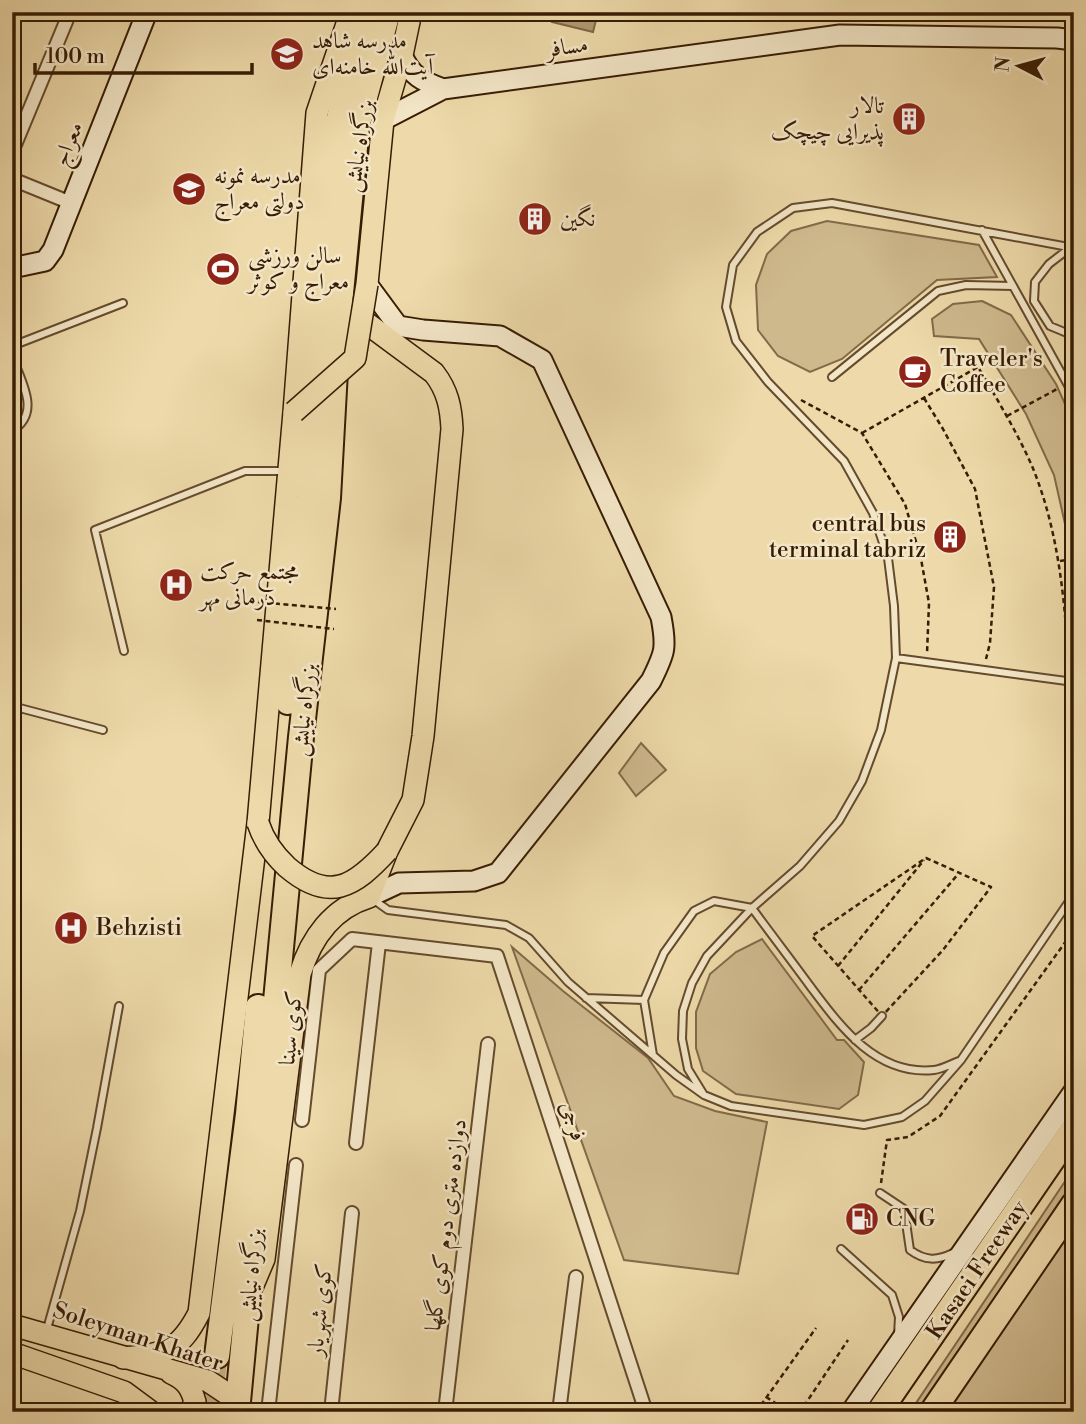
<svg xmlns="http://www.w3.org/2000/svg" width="1086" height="1424" font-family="'Libre Bodoni',Amiri,serif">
<rect width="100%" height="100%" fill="#edd9a9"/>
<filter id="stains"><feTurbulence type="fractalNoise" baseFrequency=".00286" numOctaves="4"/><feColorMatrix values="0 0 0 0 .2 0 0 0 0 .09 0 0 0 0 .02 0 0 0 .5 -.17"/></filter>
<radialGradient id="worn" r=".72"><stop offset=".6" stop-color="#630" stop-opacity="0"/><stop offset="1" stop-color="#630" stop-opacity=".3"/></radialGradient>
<path fill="#ceb98d" stroke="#826a48" stroke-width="2" d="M827,221L979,245L997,277L937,280L842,359L810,372L778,356L758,330L756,285L767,254L791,231Z
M982,301L1011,315L1056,384L1074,424V564L1054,475L1026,414L979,339L934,336L932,319L953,304Z
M641,743L666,770L636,796L619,773Z
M762,939L837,1040H844L864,1062L858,1095L839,1109L736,1094L703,1071L696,1048V1012L710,974L736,952Z
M512,947L563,991L648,1058L674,1096L715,1111L767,1122L738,1274L624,1260Z
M1074,1168V1412H910Z"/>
<path fill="#af9971" stroke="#7f6745" stroke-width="2" d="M554,12H598L593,32L552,22Z"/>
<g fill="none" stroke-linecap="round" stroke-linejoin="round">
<path stroke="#c9b388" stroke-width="21" stroke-dasharray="21 10" stroke-linecap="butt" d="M210,1412L217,1356"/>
<g stroke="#644b2d" stroke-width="10">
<path id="lane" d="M982,230L1074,396
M1071,247L1049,264L1035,282L1034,301L1050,326L1074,336
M12,346L123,303
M12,356C21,381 42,413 12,431
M832,377L938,291L966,285L1013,286
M124,651L95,530L245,471H287
M896,658L1074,682
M12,706L103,730
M374,900L388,910L506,925L529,938L568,982L676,1075L704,1095L731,1106L864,1125L902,1117L925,1101L961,1060L1074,894
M586,998L644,1000
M855,1040L871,1028L882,1016
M653,1055L644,1000L664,953L694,911L714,901L752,908C771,934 791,960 810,986C840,1026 876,1076 934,1070C942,1069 951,1064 959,1061
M704,1095L688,1069L682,1039L683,1011L692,983L707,956L752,908L800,866L839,821L862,781L881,730L896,658L894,606L888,558L873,513L844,461L768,382L736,341L726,307L733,265L757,232L793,208L832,203L1074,248
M880,1193L904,1209L910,1250C925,1261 937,1261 953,1253
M841,1249L892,1295L899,1317L898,1335
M47,1329L80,1211L97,1128L119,1006"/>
</g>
<g stroke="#644b2d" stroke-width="16">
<path id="street" d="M12,152L70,12
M12,179L71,203
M302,1120L319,970L352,939L497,956L646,1412
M356,1143L379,943
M268,1412L296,1165
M331,1412L352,1213
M445,1412L488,1044
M559,1412L576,1277"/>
</g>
<g stroke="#371c04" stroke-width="23">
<path id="secondary" d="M443,89L840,35L1057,38L1074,40
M383,120L443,89C422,81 411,76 402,55
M12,268L45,261L53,250L147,12
M367,284L398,326L423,330L500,336L542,360L661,617C667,648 665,653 651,681L498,873L474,881L399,883L369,897
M851,1412L1074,1091"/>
</g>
<g stroke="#371c04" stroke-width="24">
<path id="primary" d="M367,284L383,120L402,55L411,12
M253,1285L264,1259L300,974C311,938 333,908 369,897L387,851L413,800L423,736L452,429C451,408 448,391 434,373L361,319
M12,1325L208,1381L229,1395L237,1412
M12,1353L124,1392L151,1412
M123,1358C165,1354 179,1352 199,1313L258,823L294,412L317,113L351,12
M171,1373C186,1380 191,1387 195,1402L190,1412"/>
</g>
<g stroke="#371c04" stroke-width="28">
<path id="highway" d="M288,702L307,497L316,337L338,122L365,12
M217,1356L248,1114L258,1007
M237,1412L301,737L328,498L337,335L357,127L388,12
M879,1412L1074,1128
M932,1412L1074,1204"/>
</g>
<path stroke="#371c04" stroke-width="2.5" stroke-dasharray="5 3.5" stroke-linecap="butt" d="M924,398L943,429L975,489L994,587L990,643L986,659
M801,400L862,433L905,504L921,559L929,603L927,654
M1007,416L1059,388
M862,433L978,367C997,399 1017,432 1032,466C1059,531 1065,602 1069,671
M1060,561L1074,559
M926,858L991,887L943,950L882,1016L812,936Z
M838,966L924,860
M859,990L959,873
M881,1183L887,1140L908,1137L940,1116L1074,930
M766,1397L785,1409
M804,1406L848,1340
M756,1412L816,1328
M784,1412L793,1404L804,1406L808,1412"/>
<use href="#lane" stroke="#f3e6c7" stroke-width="6"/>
<use href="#street" stroke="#f3e6c7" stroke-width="12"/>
<use href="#secondary" stroke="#f3e6c7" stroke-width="19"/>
<use href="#primary" stroke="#edd9a9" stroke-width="21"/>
<use href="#highway" stroke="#edd9a9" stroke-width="24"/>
<g stroke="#371c04" stroke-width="24" stroke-linecap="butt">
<path id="primary-bridge" d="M294,412L355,358L367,284
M258,823C264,841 273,854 287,867C329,903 354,887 387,851"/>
</g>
<path stroke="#371c04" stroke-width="2.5" stroke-dasharray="5 3.5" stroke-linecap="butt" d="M258,602L336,609
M257,620L334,629"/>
<use href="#primary-bridge" stroke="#edd9a9" stroke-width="21"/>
</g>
<defs>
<g id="school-disc" transform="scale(1.75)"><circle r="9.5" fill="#8f2418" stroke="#f3e6c7"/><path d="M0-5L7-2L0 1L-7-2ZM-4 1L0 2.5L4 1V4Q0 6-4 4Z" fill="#fff"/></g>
<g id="building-disc" transform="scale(1.75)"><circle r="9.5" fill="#8f2418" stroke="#f3e6c7"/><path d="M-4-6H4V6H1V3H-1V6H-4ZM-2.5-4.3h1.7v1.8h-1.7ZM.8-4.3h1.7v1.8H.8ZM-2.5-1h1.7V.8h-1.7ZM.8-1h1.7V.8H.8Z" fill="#fff"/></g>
<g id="stadium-disc" transform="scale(1.75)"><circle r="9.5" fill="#8f2418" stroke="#f3e6c7"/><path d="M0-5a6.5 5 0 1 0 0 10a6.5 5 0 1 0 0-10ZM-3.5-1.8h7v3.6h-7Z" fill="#fff"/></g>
<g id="cafe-disc" transform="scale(1.75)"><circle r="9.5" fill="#8f2418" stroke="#f3e6c7"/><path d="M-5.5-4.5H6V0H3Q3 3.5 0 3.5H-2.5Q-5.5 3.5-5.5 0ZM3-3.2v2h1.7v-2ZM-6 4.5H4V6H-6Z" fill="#fff"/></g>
<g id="hospital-disc" transform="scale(1.75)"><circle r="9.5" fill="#8f2418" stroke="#f3e6c7"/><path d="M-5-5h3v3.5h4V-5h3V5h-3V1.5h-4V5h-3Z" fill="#fff"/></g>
<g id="fuel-disc" transform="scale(1.75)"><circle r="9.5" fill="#8f2418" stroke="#f3e6c7"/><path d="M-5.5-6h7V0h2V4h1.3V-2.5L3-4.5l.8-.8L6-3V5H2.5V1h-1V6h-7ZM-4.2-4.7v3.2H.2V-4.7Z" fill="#fff"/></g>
</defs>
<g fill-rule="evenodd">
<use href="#school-disc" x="287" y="54"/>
<use href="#building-disc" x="909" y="119"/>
<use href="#school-disc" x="189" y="189"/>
<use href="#building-disc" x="535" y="219"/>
<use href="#stadium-disc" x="223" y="269"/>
<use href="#cafe-disc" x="915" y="372"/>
<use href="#building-disc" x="950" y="537"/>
<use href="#hospital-disc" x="176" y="585"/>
<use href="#hospital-disc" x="71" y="928"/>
<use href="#fuel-disc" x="862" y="1219"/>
</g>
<g text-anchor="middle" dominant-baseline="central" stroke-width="5" stroke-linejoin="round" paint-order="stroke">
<g font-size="23" fill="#371c04" stroke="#f3e6c7" text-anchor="start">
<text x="312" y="41">مدرسه شاهد<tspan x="312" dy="26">آیت‌الله خامنه‌ای</tspan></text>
<text x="884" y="106" text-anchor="end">تالار<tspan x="884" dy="26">پذیرایی چیچک</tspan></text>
<text x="214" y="176">مدرسه نمونه<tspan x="214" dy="26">دولتی معراج</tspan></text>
<text x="560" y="219">نگین</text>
<text x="248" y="256">سالن ورزشی<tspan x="248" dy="26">معراج و کوثر</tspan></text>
<text x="940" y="359">Traveler's<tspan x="940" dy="26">Coffee</tspan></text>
<text x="926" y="524" text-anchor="end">central bus<tspan x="926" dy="26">terminal tabriz</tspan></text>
<text x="200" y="572">مجتمع حرکت<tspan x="200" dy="26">درمانی مهر</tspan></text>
<text x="96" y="928">Behzisti</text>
<text x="886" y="1219">CNG</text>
</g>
<g font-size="23" fill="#371c04" stroke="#f3e6c7">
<text transform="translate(567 47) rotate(-8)">مسافر</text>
<text transform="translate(68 144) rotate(-68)">معراج</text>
<text transform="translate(359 146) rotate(-81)">بزرگراه نیایش</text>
<text transform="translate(304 710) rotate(-84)">بزرگراه نیایش</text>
<text transform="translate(291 1028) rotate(-84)">کوی سینا</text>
<text transform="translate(573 1121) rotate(72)">فرجی</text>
<text transform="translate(446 1225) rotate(-83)">دوازده متری دوم کوی گلها</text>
<text transform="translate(977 1270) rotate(-56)">Kasaei Freeway</text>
<text transform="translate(251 1275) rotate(-85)">بزرگراه نیایش</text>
<text transform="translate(320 1310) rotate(-84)">کوی شهریار</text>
<text transform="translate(138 1337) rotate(18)">Soleyman Khater</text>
</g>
</g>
<rect width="1086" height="1424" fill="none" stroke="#edd9a9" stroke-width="42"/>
<rect x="14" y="14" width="1058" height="1396" fill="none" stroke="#371c04" stroke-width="3.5"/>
<rect x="21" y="21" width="1044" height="1382" fill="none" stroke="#371c04" stroke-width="2"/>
<g transform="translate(1019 66) rotate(276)" stroke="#f3e6c7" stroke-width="5" paint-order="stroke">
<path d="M0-5L12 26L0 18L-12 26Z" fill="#371c04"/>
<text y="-10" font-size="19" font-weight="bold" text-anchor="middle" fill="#371c04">N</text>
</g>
<path d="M35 63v10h217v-10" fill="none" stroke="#371c04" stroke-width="3.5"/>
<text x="46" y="63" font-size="21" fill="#371c04" stroke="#f3e6c7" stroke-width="5" paint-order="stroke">100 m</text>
<rect width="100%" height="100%" filter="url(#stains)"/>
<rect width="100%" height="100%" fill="url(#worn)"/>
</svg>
